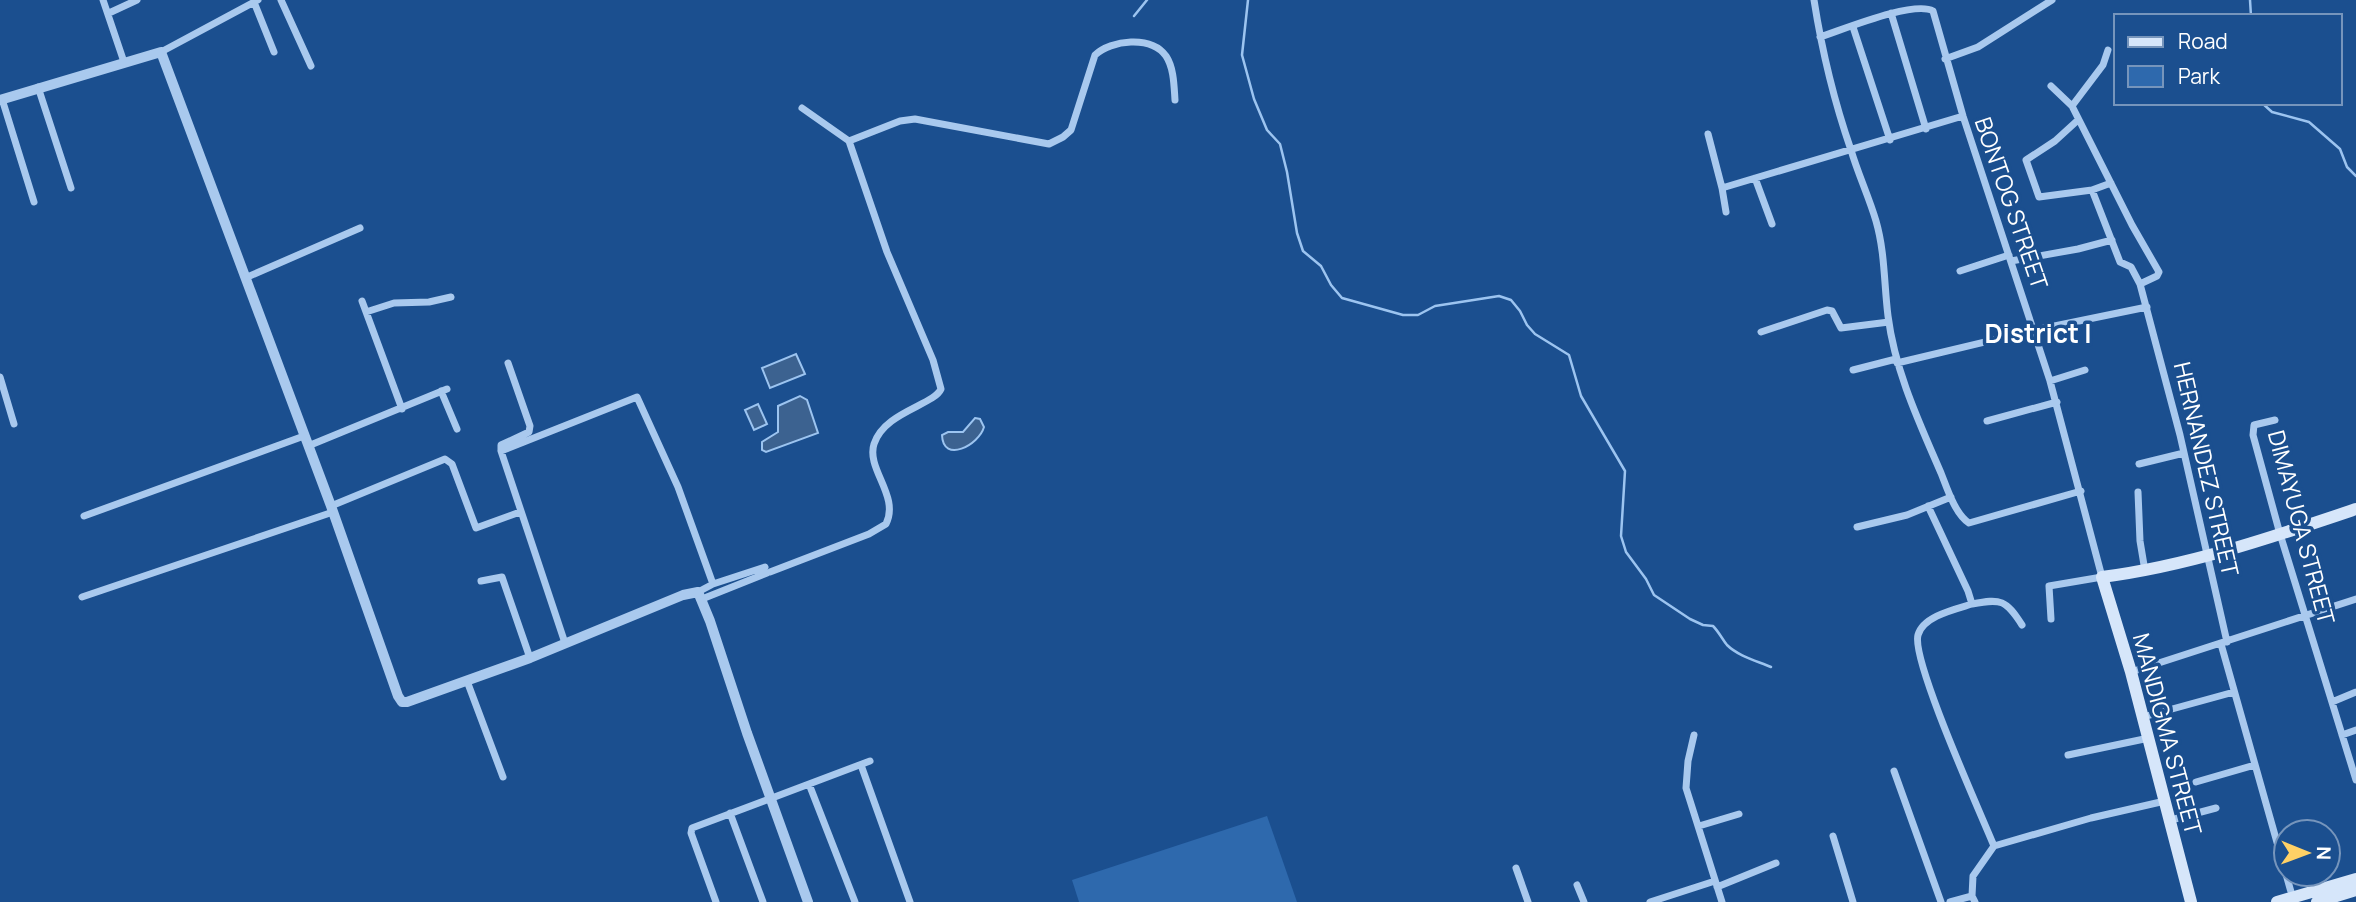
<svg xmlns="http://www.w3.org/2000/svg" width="2356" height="902" font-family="Manrope,sans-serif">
<rect width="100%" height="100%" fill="#1b4f8f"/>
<path fill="#2e69ad" d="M1267,816L1297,902H1079L1072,880Z"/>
<path fill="#3c6290" stroke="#9cc4f0" stroke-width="2" d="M796,354L805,374L770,388L762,368Z
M800,396L807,400L818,433L766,452L762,450V442L778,432V406Z
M758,404L767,424L754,430L745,410Z
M975,418L980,419L984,427C979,445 943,464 942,435L948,432H963Z"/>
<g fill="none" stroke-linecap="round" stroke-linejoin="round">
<path stroke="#9cc4f0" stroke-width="2.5" d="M1248,0L1242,55L1254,99L1267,130L1280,144L1287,172L1297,233L1303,251L1321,266L1331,285L1342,298L1403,315H1418L1435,306L1499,296L1511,300L1520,311L1527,325L1535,334L1569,355L1581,396L1625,471L1621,536L1626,552L1646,579L1654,595L1690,619L1703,625L1713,626C1719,632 1722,639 1727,645C1738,656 1757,661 1771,667
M2250,0L2251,16
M1134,16L1147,0
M2262,103L2272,112L2309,122L2340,149L2347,167L2356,176"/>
<path stroke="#a9c9ee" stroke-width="7" d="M103,0L124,62
M281,0L311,66
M1814,0C1822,51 1834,101 1851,150C1858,174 1869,197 1876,221C1885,252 1884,284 1888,316C1895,371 1919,422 1941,473C1947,488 1955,514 1969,523L2081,491
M254,2L274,52
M109,13L137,0
M1891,13L1926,129
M1853,27L1890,140
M1820,37C1842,30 1914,0 1933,11L1963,116L2050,381L2102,577L2049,586L2051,619
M161,52L258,0
M1945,59L1978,47L2052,0
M2051,86L2072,106L2132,225L2159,272L2157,276L2140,284
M38,87L71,188
M2,99L34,202
M2072,106L2103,65L2108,50
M2078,120L2055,141L2026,160L2039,197L2092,190L2111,183
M1708,134L1722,188
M849,141L900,121L915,119L1049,144L1063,137L1071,130L1095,55C1111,40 1151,35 1166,56C1174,68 1174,86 1175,100
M1755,178L1772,224
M2092,190L2120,262L2131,267L2140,284L2180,435L2227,642
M1726,212L1722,188L1963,116
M2011,261L2078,249L2112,240
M1960,271L2009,255
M245,278L360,228
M362,301L402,409
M366,312L394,303L429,302L451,297
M1761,332L1827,310L1832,311L1841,328L1889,322
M508,363L530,426L529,432L501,445V451L565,643
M1897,363L2035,330L2147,307
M1853,370L1896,359
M0,377L14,424
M2050,381L2085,370
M441,391L457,429
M2275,420L2254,425L2253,435L2280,534L2356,780
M1987,421L2057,402
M308,446L447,389
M501,451L637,397L678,487L713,584
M2139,464L2184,453
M2138,492L2140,541L2145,571
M331,506L445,459L452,464L476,528L520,512
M1928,506L1968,591L1972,604C1956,609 1923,616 1918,635C1911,660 1981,814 1994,846
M84,516L304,436
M1857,527L1907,515L1951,497
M770,572L869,534L886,524C900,496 866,469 874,444C884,412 934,405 941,389L933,360L887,252L849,141L802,108
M481,581L502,577L530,658
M698,592L713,584L765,567
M82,597L333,512
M702,599L767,573
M1972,604C2001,598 2006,600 2022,625
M2221,644L2293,899
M2131,672L2356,599
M467,681L503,777
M2332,702L2356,692
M2143,717L2234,692
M1694,735L1688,761L1686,788L1722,902
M2342,735L2356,730
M2068,755L2149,738
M861,765L910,902
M1894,771L1941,902
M2196,782L2255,765
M809,784L855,902
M730,813L763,902
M2171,820L2216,808
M1699,826L1739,814
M1833,836L1853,902
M1516,868L1528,902
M1577,885L1584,902
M1717,887L1776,863
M716,902L691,833L692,828L870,761
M1650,902L1715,881
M1950,902L1972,896
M1975,902L1972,896L1973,876L1994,846L2091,818L2165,801"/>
<path stroke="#a9c9ee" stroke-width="10" d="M0,100L161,52L331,506L398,696L402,702H407L530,658L683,595L698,592L710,621L747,733L808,902"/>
<path stroke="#d6e6fa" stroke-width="12" d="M2191,902L2131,672L2102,577C2188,566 2273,537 2356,509
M2277,902L2356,879
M2317,902L2356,890"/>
</g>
<g text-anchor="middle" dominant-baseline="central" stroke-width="7" stroke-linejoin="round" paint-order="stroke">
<g font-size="23" fill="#fff" stroke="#1b4f8f">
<text transform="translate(2012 203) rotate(71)">BONTOG STREET</text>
<text transform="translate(2207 469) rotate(77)">HERNANDEZ STREET</text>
<text transform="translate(2302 527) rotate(75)">DIMAYUGA STREET</text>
<text transform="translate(2168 734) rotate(75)">MANDIGMA STREET</text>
</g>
<g font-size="26" font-weight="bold" fill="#fff" stroke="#1b4f8f">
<text x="2038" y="333">District I</text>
</g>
</g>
<rect x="2114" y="14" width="228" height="91" fill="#1b4f8f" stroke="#7695bc" stroke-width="2"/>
<rect x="2128" y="37" width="35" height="10" fill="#d6e6fa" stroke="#7695bc" stroke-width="2"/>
<text x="2178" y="49" font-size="21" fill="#ffffff">Road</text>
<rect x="2128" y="66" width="35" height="21" fill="#2e69ad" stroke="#7695bc" stroke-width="2"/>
<text x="2178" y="84" font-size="21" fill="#ffffff">Park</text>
<g transform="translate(2307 853) rotate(91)"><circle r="33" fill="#1b4f8f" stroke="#7695bc" stroke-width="2"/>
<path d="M0-5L12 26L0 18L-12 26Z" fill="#ffd166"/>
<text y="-10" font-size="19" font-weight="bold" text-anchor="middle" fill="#ffffff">N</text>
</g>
</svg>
